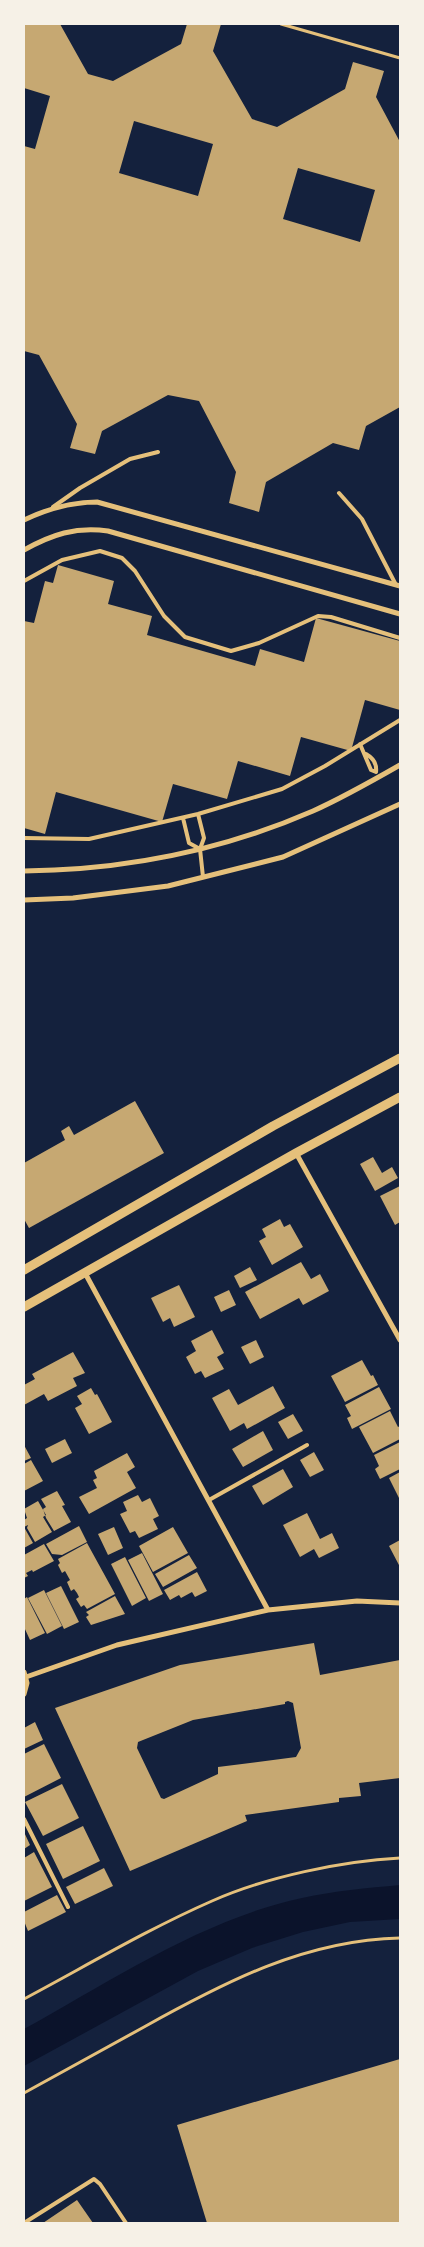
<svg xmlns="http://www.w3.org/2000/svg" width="424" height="2247" font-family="Cabin,sans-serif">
<rect width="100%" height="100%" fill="#14213d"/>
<path fill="#0b132b" d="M400,1885V1919L350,1922L303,1932L252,1948L198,1971L24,2066V2029C111,1981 203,1919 302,1898C334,1891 367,1888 400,1885Z"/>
<path fill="#c6a872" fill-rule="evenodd" d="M24,24H60L88,74L113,81L181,44L187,24H221L213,51L252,119L277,127L345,89L353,62L384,71L376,97L400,142V407L366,426L359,450L333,443L266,482L259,512L229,503L236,472L199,401L168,395L102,431L95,454L70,448L77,424L39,355L24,351V146L35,149L50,96L24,88ZM134,121L213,144L198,196L119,173ZM298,168L375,190L360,242L283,219Z
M58,565L114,581L108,604L152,616L147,635L255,666L260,649L304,662L316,618L400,641V710L365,700L351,751L301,737L290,776L238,761L227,799L173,784L162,822L56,792L45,834L24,828V621L34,623L45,581L53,583Z
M135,1101L164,1153L29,1228L24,1219V1163L65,1140L61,1131L69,1126L74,1135Z
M373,1157L382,1173L392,1167L398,1178L375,1191L360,1164Z
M400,1186V1222L395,1225L380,1196Z
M280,1219L284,1227L290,1224L303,1247L272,1265L259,1241L266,1237L262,1229Z
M301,1262L311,1279L320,1274L329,1291L303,1305L299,1298L260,1319L245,1292Z
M250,1267L257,1280L240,1288L234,1276Z
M179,1285L195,1317L174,1327L170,1318L163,1322L151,1298Z
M229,1290L236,1305L221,1312L214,1297Z
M212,1330L224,1353L217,1357L224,1369L205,1378L201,1371L195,1374L186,1357L196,1351L191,1341Z
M256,1340L264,1357L250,1364L241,1347Z
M73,1352L85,1373L73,1378L77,1386L48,1401L44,1394L24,1405V1385L35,1379L32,1374Z
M362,1360L371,1376L373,1375L378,1385L345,1402L331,1376Z
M273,1386L285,1408L247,1429L244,1423L230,1431L212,1398L229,1389L238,1405Z
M379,1387L391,1409L352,1429L347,1418L351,1416L345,1405Z
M91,1388L95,1395L97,1394L112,1422L89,1434L75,1408L82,1404L77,1396Z
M390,1411L398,1427L400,1426V1439L373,1453L359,1427Z
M293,1414L303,1431L288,1439L278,1422Z
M263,1431L273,1450L243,1467L232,1449Z
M65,1439L72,1453L52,1463L45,1449Z
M400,1442V1469L380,1479L375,1469L379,1466L374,1455Z
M24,1445L31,1458L24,1461Z
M314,1452L324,1470L310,1477L300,1460Z
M127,1453L135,1467L127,1472L136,1488L89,1514L79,1497L97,1488L93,1480L97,1478L94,1471Z
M31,1460L43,1481L24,1491V1464Z
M283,1469L293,1487L263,1505L252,1486Z
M400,1472V1500L389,1478Z
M57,1491L65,1505L62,1506L71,1522L54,1531L46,1518L43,1509L46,1507L41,1499Z
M138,1495L142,1502L150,1498L159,1516L153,1519L158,1529L139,1538L135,1531L130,1533L120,1514L127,1511L123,1502Z
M38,1501L46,1515L43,1517L52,1532L35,1542L27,1528L28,1525L24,1527L33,1543L24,1548V1520L27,1518L24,1509Z
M307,1513L320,1539L332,1533L339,1548L319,1558L314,1549L300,1557L283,1525Z
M79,1526L87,1542L62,1555L52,1554L46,1544Z
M114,1527L123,1548L108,1555L98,1534Z
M173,1527L188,1553L153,1572L139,1546Z
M400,1540V1567L389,1546Z
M87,1543L115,1594L87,1609L84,1605L81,1607L76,1599L79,1597L77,1593L74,1589L71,1591L67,1582L70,1580L65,1571L62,1573L58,1565L60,1563L58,1559Z
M44,1544L54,1561L33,1572L32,1570L26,1573L28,1576L24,1578V1555Z
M142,1553L163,1594L149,1601L128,1560Z
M189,1555L197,1568L163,1587L155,1574Z
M125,1557L146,1598L132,1606L111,1564Z
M197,1572L207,1591L195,1597L192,1592L181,1598L179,1595L170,1600L164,1590Z
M61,1586L79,1622L64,1629L46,1593Z
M44,1590L62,1626L47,1634L28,1598Z
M115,1596L125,1614L91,1625L86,1617L89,1615L86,1612Z
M27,1597L45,1633L30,1640L24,1627V1599Z
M314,1643L320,1675L400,1660V1778L359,1783L361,1796L339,1798V1802L245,1815L247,1821L130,1871L55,1708L180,1665ZM288,1701L293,1703L301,1748L296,1757L218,1767V1774L164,1799L161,1798L137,1748L138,1742L193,1720L285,1704V1702Z
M35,1722L43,1740L24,1749V1728Z
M44,1744L61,1778L24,1797V1754Z
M62,1784L79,1818L43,1836L25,1802Z
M83,1826L100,1861L63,1879L46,1844Z
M24,1832L30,1845L24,1849Z
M34,1852L52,1887L24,1901V1858Z
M104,1868L113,1886L75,1904L66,1887Z
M57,1895L66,1912L28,1931L24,1921V1912Z
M400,2059V2223H207L177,2125Z
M77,2200L93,2223H43Z"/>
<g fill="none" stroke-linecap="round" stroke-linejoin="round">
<path stroke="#e5c07b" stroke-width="3" d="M281,24L400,58
M24,1999C86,1966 148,1929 212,1901C266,1877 342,1861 400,1858
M24,2093C64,2071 104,2049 144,2027C225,1982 305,1940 400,1938"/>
<path stroke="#e5c07b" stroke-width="4" d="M339,493L362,519L396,585
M53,507L80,488L130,459L158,452
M24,581L62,560L100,551L122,558L135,571L164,616L185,637L231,651L259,643L318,616L331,617L400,638
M360,744L371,770L376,772
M366,754C373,758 377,764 376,772
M198,814L204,838L200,849L203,877
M183,818L189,843L200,849
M24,838L89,839L198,814L282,789L325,766L400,720
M209,1500L307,1445
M24,1819L68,1907
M24,2223L94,2179L100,2184L126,2223"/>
<path stroke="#e5c07b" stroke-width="5" d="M24,520C47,509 71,502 97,502L400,586
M24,550C51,535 76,526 108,531L400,614
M24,871C123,870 221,851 313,811C342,798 372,781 400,765
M24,900L73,898L168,886L283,857L400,804
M296,1153L400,1340
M85,1273L268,1610
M24,1672L27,1683L24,1694
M26,1677L117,1645L268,1610L357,1601L400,1603"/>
<path stroke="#e5c07b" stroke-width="9" d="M24,1270L273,1126L400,1058
M24,1307L296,1153L400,1097"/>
</g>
<rect width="424" height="2247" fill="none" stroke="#f6f1e7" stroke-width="50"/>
</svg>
